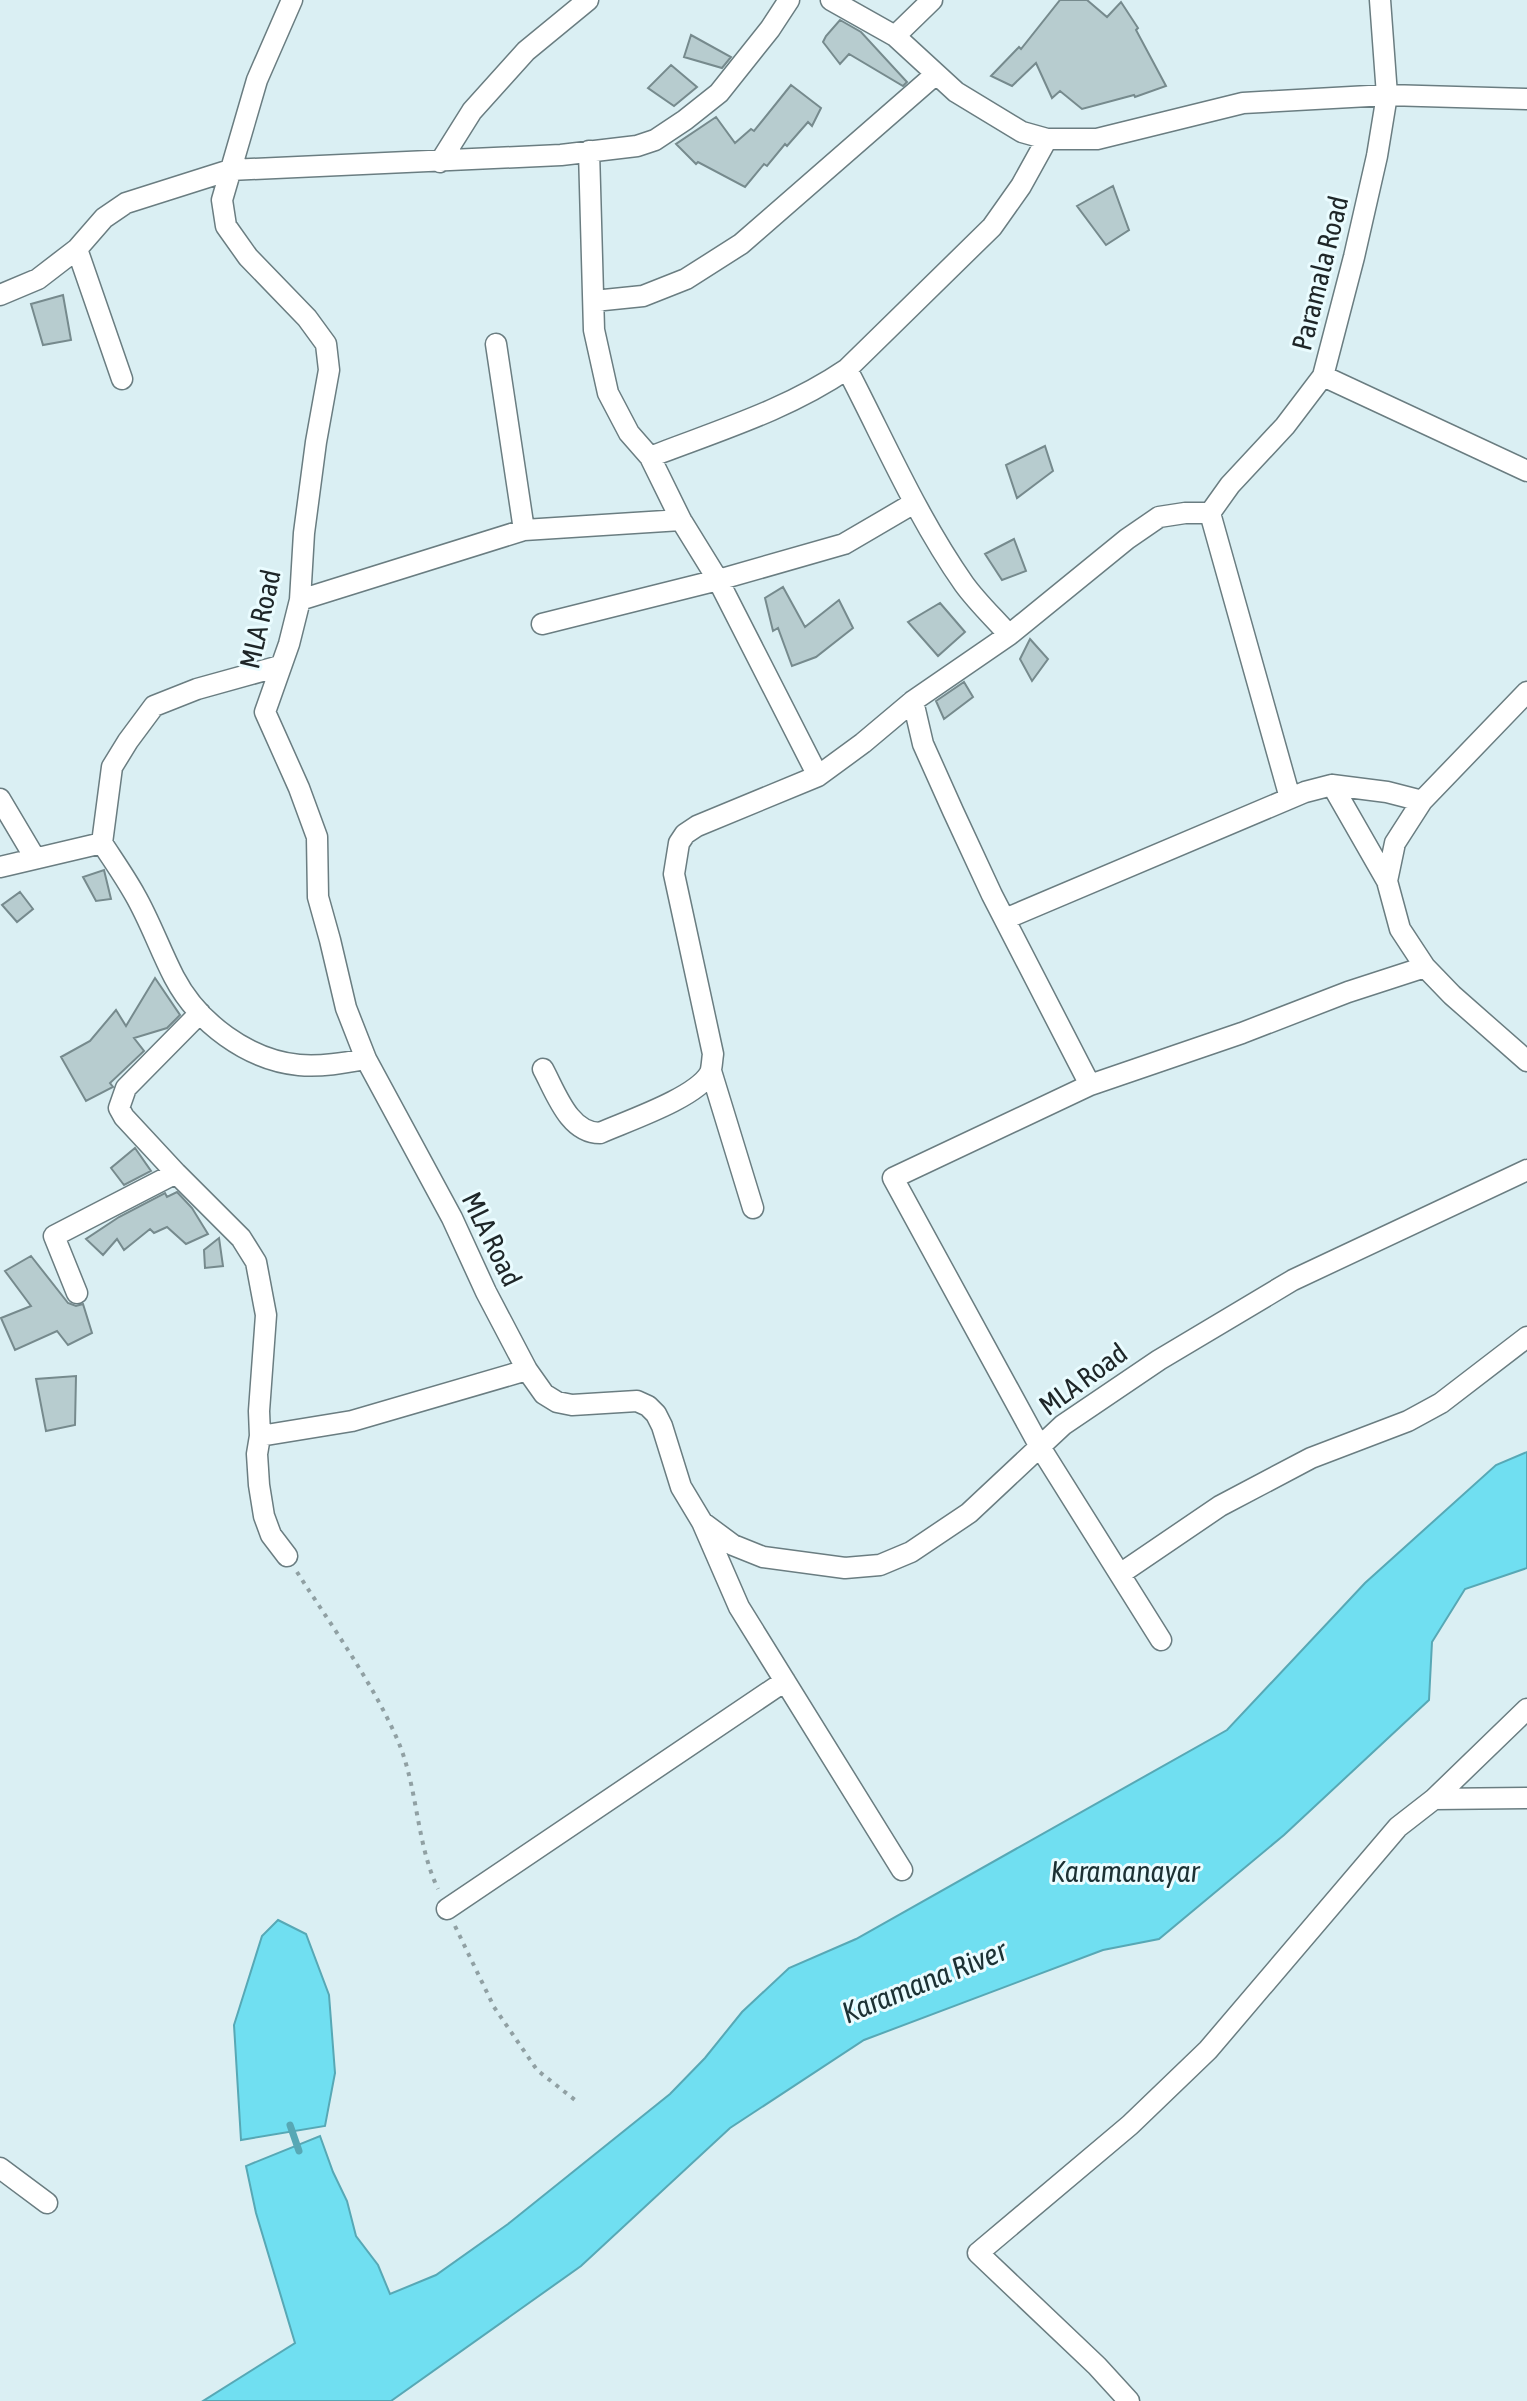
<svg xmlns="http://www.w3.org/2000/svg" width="1527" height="2401" font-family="'Asap Condensed',sans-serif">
<rect width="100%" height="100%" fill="#daeff3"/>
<path fill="#70dff1" stroke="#57a8b5" stroke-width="2" d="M1527,1452V1568L1465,1589L1432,1642L1429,1700L1284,1835L1159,1939L1103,1950L864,2040L730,2128L581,2266L391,2401H203L295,2343L256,2213L246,2166L320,2136L333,2172L347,2201L356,2236L378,2265L390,2294L436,2275L508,2224L670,2094L705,2058L742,2012L789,1968L856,1939L1227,1730L1365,1583L1496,1465Z
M278,1920L306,1934L329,1995L335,2073L325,2126L241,2140L234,2025L262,1936Z"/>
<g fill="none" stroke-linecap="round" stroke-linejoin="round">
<path stroke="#57a8b5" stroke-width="7" d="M290,2125L299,2151"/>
</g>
<path fill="#b7cccf" stroke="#768a8d" stroke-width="2" d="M1060,0H1087L1107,17L1121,2L1138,28L1136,30L1166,86L1135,97L1134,95L1082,109L1060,91L1052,98L1036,63L1012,86L991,76L1019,47L1021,49Z
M840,20L861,32L907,82L903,86L849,54L840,64L823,42L826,36Z
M691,35L731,57L722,68L684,57Z
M671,65L697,87L674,106L648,88Z
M791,85L821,108L812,126L808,122L787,146L785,144L767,166L764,164L745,187L698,162L696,164L676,144L716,117L735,143L751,129L754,131Z
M1113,186L1129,230L1106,245L1077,206Z
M63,295L71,340L43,345L31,304Z
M1045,446L1053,471L1017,498L1006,465Z
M1014,539L1026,571L1002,580L985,554Z
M783,587L805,627L839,600L853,628L816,657L792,666L778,628L773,631L765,598Z
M940,603L965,632L938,656L908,622Z
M1030,639L1048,659L1032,681L1020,659Z
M964,682L973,697L944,719L936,701Z
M104,870L111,899L96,901L83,877Z
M20,892L33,909L17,922L2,905Z
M155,978L180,1015L167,1028L134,1038L144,1051L110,1083L113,1087L86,1101L61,1057L90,1041L116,1010L126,1026Z
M135,1148L151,1171L124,1185L111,1168Z
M177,1192L192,1208L208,1234L186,1244L167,1227L154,1233L150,1229L124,1250L117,1239L103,1255L86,1239L119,1217L165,1193L167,1197Z
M219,1238L223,1266L205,1268L204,1250Z
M31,1256L68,1303L76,1306L83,1304L92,1333L68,1345L57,1331L15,1350L1,1318L31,1306L5,1271Z
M76,1376L75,1425L46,1431L36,1379Z"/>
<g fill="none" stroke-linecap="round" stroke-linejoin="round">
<g stroke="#6a7d81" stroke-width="23">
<path id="street" d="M292,0L257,80L222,200L226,226L248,257L307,318L326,344L329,370L316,442L304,533L300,600L289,644L265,712L299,788L317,837L318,897L330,940L346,1008L366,1059L452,1218L486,1292L527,1370L544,1394L557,1402L572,1405L637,1401L648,1406L656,1414L662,1426L681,1487L702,1522L733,1545L763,1557L845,1568L880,1565L911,1552L969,1513L1063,1425L1159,1360L1293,1280L1527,1170
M831,0L895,36L956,92L1022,132L1047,139H1097L1243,103L1387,95L1527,99
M895,36L932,0
M589,151L594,330L608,393L629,433L650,457L681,520L718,580L818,776
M440,162L472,111L526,51L588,0
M77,249L122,379
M0,295L38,279L77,249L104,218L126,203L230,170L561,155L637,146L655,140L685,120L719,93L770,29L789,0
M594,301L643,296L686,279L741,244L936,74
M496,344L524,530
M847,369C885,442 917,517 964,584C977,602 994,618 1009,635
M1323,376L1527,471
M650,457C717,431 787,410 847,369L992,227L1021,186L1047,139
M300,600L524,530L681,520
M542,624L718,580L844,544L914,503
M1527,692L1422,801L1395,843L1387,881L1400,929L1425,967L1452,995L1527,1061
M913,701L923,744L953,811L992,895L1090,1085
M1332,785L1387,881
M1290,798L1210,513L1230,485L1285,426L1323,376L1354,257L1377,156L1387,95L1380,0
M0,799L35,858
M102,843L112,767L128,741L154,706L197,689L280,666
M0,867L102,843C113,860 125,877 135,895C150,921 160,950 174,977C198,1023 248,1060 299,1065C321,1067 344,1063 366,1059
M1005,919L1305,792L1332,785L1387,792L1422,801
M200,1013L126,1088L119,1108L124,1117L176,1173L241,1238L256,1262L266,1315L259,1411L260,1436L257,1454L259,1485L264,1516L271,1535L287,1556
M543,1069C556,1093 569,1133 600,1133C627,1121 696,1098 710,1073C712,1068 712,1060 713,1054L674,874L679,843L685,834L697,826L818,776L863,743L913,701L1009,635L1127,539L1159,517L1185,513H1210
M711,1071L753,1208
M77,1293L54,1236L176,1173
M260,1436L352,1421L527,1370
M702,1522L739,1607L902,1870
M1120,1574L1220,1506L1311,1458L1408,1421L1441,1403L1527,1337
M1161,1640L1040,1447L893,1178L1090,1085L1242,1033L1348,992L1425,967
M1434,1799L1527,1798
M447,1909L785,1681
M0,2168L47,2203
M1129,2401L1097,2366L978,2253L1130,2125L1208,2050L1398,1827L1434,1799L1527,1709"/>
</g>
<path stroke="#90a0a3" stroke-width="4" stroke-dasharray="4 6" stroke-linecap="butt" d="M297,1572C331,1625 373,1683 398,1741C418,1788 416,1843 438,1889
M455,1926L494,2007L537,2070L575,2100"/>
<use href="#street" stroke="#fff" stroke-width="20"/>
</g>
<g text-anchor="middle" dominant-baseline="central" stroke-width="6" stroke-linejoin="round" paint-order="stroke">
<g font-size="28" fill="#1e2628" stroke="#eafcff">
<text transform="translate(1320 273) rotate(-76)">Paramala Road</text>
<text transform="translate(260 619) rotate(-77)">MLA Road</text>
<text transform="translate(492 1239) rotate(64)">MLA Road</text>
<text transform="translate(1083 1379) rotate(-36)">MLA Road</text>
</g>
<g font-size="30" font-style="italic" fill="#1c3134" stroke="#eafcff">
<text x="1125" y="1871">Karamanayar</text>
<text transform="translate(924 1981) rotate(-22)">Karamana River</text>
</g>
</g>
</svg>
